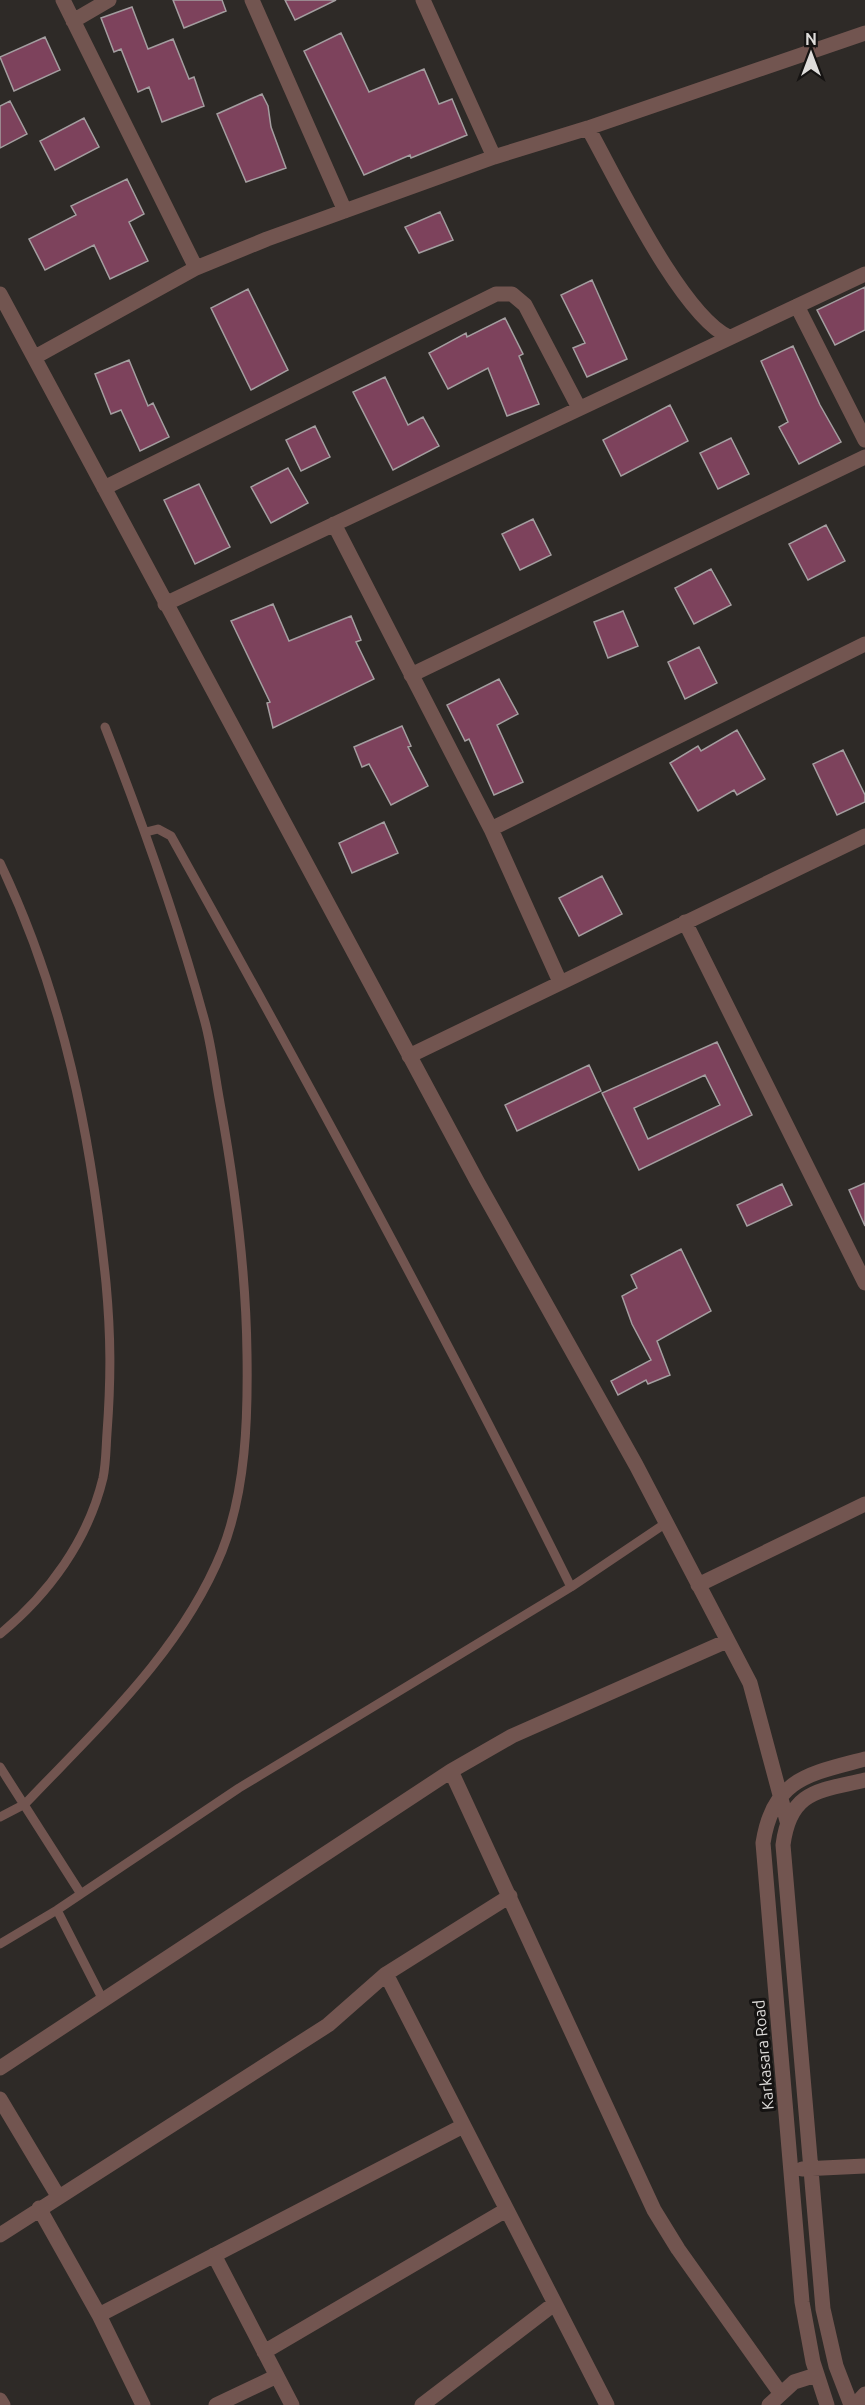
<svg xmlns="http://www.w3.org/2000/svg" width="865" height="2405" font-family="Ubuntu,sans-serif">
<rect width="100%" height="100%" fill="#2e2a27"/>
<path fill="#7d425c" stroke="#a49ea0" stroke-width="1.5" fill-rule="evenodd" d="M173,0H222L226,11L184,28Z
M285,0H336L295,20Z
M132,7L148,49L173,39L189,79L194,77L204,106L162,122L149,87L138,92L121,49L114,52L101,18Z
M341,33L369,92L424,69L439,104L452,99L467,135L411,158L410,155L364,175L304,51Z
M45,37L60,70L14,91L0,57Z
M262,94L268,106L271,127L286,168L246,182L217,114Z
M10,101L27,134L0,148V106Z
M84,118L99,147L55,170L40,141Z
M127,179L144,214L129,222L148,261L110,279L94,245L45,270L29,239L76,215L71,206Z
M440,212L453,240L419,253L405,227Z
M592,280L627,359L587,377L573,348L585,343L561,295Z
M865,287V330L835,345L817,310Z
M248,289L288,370L251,390L211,308Z
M505,318L523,354L519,356L539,404L507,416L488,368L448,389L429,353L466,333L467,337Z
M793,346L820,405L841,442L799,464L779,427L788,422L761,361Z
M129,360L148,406L153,403L169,437L140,451L121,410L111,414L95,374Z
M385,377L408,425L423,417L439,446L393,470L353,392Z
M670,405L688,441L621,476L603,440Z
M315,426L330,457L301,471L286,440Z
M731,438L749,474L718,489L700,453Z
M288,468L308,503L271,523L251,487Z
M199,484L230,547L195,564L164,500Z
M533,519L551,555L520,570L502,534Z
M826,525L845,561L808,580L789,544Z
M711,569L731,605L694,624L675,588Z
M273,604L289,641L351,616L361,640L356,642L374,679L273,728L267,703L270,702L231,621Z
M623,611L638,646L608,658L594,622Z
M699,647L717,683L685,699L668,662Z
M499,679L518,714L497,725L523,782L494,795L469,739L465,741L447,705Z
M402,726L411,746L408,747L428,786L391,805L369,764L362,767L354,747Z
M737,730L765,779L737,795L734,790L698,811L670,763L698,746L701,751Z
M843,750L865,795V802L837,815L813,764Z
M384,822L398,853L352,873L339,843Z
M602,876L622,914L579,936L559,898Z
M717,1042L752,1115L639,1170L602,1093ZM705,1075L720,1105L648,1139L634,1108Z
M589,1065L601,1091L517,1131L505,1105Z
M865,1183V1226L849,1190Z
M782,1184L792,1205L747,1226L737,1205Z
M681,1249L711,1311L657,1341L670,1375L648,1384L646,1380L618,1395L611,1381L651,1360L632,1324L622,1296L637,1288L631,1275Z"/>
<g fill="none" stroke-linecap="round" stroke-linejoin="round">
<path stroke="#725550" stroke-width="9" d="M146,832L158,829L171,836C309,1084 445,1333 571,1587
M0,863C64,997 91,1136 106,1283C111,1337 111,1379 107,1433C106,1447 106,1464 103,1478C88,1540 49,1594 0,1634
M0,1767L81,1894
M0,1817L25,1804C99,1726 181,1652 222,1551C246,1490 248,1418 247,1354C246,1269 235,1186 220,1103C215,1076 212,1048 205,1022C178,922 143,824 105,727
M57,1910L103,2000
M0,1944L57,1910L239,1788L571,1587L666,1523"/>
<path stroke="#725550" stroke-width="15" d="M63,0L196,268
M252,0L345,211
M423,0L494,157
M73,21L109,0
M588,128C616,178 681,315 729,337
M0,294L478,1183L636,1465L750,1683L787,1821
M797,306L865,440
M35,357L196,268L267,239L494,157L588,128L865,33
M104,488L496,294H512L525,305L579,408
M334,524L491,829L560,982
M165,604L865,274
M411,675L865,457
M491,829L865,644
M685,922L865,1283
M409,1056L865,836
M698,1585L865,1504
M451,1771L654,2210L678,2249L781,2394
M386,1974L607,2405
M0,2068L451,1771L512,1736L727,1641
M0,2099L58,2196
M802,2169L865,2166
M39,2208L99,2315L143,2405
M0,2235L328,2025L386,1974L510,1896
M214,2255L292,2405
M99,2315L463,2126
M264,2352L506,2210
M0,2400L3,2405
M216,2405L277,2376
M422,2405L554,2304
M769,2405L794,2382L816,2375
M827,2405L813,2362L802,2302L763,1843C773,1778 809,1774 865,1759
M851,2405L836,2366L823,2309L783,1845C790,1790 819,1791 865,1780
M855,2405L865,2394"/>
</g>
<g text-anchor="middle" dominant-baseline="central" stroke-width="6" stroke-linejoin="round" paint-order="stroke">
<g font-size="16" fill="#dedcda" stroke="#151312">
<text transform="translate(763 2055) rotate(-95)">Karkasara Road</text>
</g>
</g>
<g transform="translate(811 54)" stroke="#151312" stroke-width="4.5" paint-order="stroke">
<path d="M0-4.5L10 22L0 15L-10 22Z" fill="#dedcda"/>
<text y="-9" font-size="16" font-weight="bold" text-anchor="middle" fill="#dedcda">N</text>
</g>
</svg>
